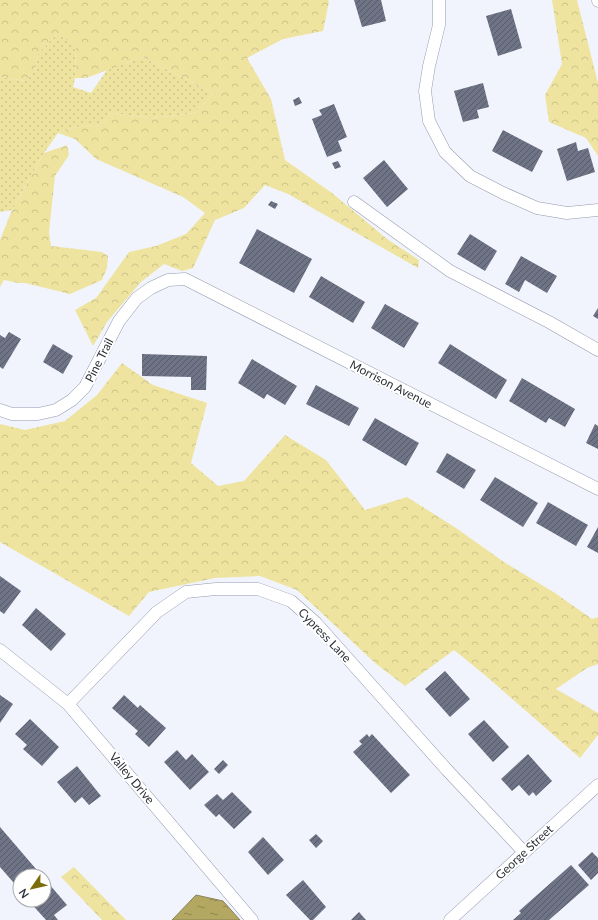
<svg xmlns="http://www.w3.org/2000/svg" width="598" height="920" font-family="Lato,sans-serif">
<defs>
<pattern id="grass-dots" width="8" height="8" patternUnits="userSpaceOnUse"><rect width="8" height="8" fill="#eee4a0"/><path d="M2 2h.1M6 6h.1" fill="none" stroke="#ccc48b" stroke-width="1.8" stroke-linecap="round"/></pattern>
<pattern id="forest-crowns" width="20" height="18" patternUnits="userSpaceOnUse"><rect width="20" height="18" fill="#eee4a0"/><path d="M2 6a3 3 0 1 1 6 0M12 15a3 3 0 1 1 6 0" fill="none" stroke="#ccc48b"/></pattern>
<pattern id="water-ripples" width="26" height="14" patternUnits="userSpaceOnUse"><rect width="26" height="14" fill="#b3a761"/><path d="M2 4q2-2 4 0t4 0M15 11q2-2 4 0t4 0" fill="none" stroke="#928851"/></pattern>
<pattern id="building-hatch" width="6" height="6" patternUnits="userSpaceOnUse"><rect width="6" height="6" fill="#6e7386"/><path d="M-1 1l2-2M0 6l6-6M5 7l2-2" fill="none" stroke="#565a69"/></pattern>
</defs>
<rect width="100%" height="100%" fill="#f1f4fc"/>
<path fill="url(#grass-dots)" d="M57,34L76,45L75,78L73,87L91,93L107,70L143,57L213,93L195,113L152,118L110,113L101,126L84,125L58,133L44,153L12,210L0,212V77L26,81L35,71L38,54Z"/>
<path fill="url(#forest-crowns)" d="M0,0H328L329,2L323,31L283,39L247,58L271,99L285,160L332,193L387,239L419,260L418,268L288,194L265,185L244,208L215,220L193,268L182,271L164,264L141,282L107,322L93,346L75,310L96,298L129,252L156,246L186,234L205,213L183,197L96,159L75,139L58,133L84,125L101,126L110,113L152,118L195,113L213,93L143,57L86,78H75L76,45L57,34L38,54L35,71L26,81L0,77Z
M552,0H577L598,83V156L586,138L549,122L545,95L562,64Z
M67,145L69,155L55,176L49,232L51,246L102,252L108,256L107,268L102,280L70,294L25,283H18L4,280L0,287V240L12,210L44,153Z
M122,363L153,385L207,403L191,463L218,486L244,481L285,435L326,460L365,510L407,497L456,528L504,562L555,593L592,619L598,617V664L587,668L556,689L598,713V735L580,758L486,676L454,650L405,686L375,663L297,590L260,576L215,578L149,592L129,616L0,542V424L25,430L65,421L97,395Z
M74,867L126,920H102L61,877Z"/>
<path fill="url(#water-ripples)" stroke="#8b8355" d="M196,895L223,901L240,920H172Z"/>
<path fill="url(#building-hatch)" d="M354,0H381L386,21L362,27Z
M511,9L522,48L498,56L486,16Z
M483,83L489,107L477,110L479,118L463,122L454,91Z
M299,97L302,103L295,106L293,100Z
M334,104L347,137L338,141L342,151L327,157L312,119L322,115L319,110Z
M503,130L543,151L532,172L492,151Z
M576,142L578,151L588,148L595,172L567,181L557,149Z
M384,160L408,189L387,207L363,178Z
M338,161L341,167L335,169L332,163Z
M271,201L278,204L275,209L268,205Z
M257,229L312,259L294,293L239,263Z
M470,234L497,251L485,271L457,254Z
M521,256L557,276L547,293L525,280L519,292L505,284Z
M321,276L365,302L353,323L309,297Z
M385,304L419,323L404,348L371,328Z
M598,308V319L593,316Z
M9,332L21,339L3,369L0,367V335L5,338Z
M53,344L73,356L63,374L43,362Z
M450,344L507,380L496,399L438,363Z
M142,354L207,356L206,390H191V377L142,376Z
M252,359L297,386L285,405L267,394L264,399L238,383Z
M522,378L575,409L565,427L549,418L546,423L509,401Z
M316,385L359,408L349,426L306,404Z
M375,418L419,443L406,466L362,440Z
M595,424L598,426V449L586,443Z
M447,453L476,470L464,489L436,472Z
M495,477L538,503L523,527L480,500Z
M548,502L588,525L576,546L536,523Z
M598,527V553L587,547Z
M0,576L21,591L4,614L0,611Z
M36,608L66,634L51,651L22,625Z
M445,671L470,699L450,717L425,689Z
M0,695L13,704L0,723Z
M124,695L138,708L140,705L166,728L149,747L135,734L138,731L112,708Z
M30,719L59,747L42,766L23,749L27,745L15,734Z
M484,720L509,747L493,762L468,734Z
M367,734L369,737L372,734L410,775L391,793L353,752L362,744L359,741Z
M177,750L186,760L192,754L209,772L190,790L164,762Z
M528,754L552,781L536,796L533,792L529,796L519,785L512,791L501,779Z
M223,760L228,765L219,774L214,769Z
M77,766L101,796L89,805L82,797L75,803L57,782Z
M232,792L252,812L234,829L219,814L216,817L204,805L217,794L223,800Z
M0,827L42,876H20V890L0,867Z
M316,834L323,841L316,848L309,840Z
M263,837L284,860L268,875L248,852Z
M592,852L598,858V873L591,880L578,865Z
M571,865L589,885L549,920H513L521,913L519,911Z
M44,878L67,905L54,915L58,920H46L28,900H44Z
M303,880L326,907L313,920H310L286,895Z
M359,912L366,920H351Z"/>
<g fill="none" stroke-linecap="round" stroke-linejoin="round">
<g stroke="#959aae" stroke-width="13">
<path id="street" d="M439,0V25L429,66L425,91L429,121L445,152L470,176L503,193L537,208L567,213L598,210
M598,0V1
M354,202L450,271L549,322L598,350
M0,410L12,414H38L56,410L72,400L85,387L119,321L137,298L151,288L168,280L185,279L598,489
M0,650L68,704L252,920
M68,704L157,612L186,592L216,589H258L291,601L316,623L447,770L524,852
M450,920L598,785"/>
</g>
<use href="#street" stroke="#fff" stroke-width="12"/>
</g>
<g text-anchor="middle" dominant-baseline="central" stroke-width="4" stroke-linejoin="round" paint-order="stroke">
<g font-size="12" fill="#2d3038" stroke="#fff">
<text transform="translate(99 360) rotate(-63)">Pine Trail</text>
<text transform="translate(391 384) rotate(27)">Morrison Avenue</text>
<text transform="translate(325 635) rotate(46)">Cypress Lane</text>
<text transform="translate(132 778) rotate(50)">Valley Drive</text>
<text transform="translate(524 852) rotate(-43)">George Street</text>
</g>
</g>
<g transform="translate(32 888) rotate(236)"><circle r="19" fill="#ffffff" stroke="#abacaf"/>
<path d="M0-3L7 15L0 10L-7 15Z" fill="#7b6d0a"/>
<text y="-6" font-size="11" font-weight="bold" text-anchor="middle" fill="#2d3038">N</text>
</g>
</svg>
